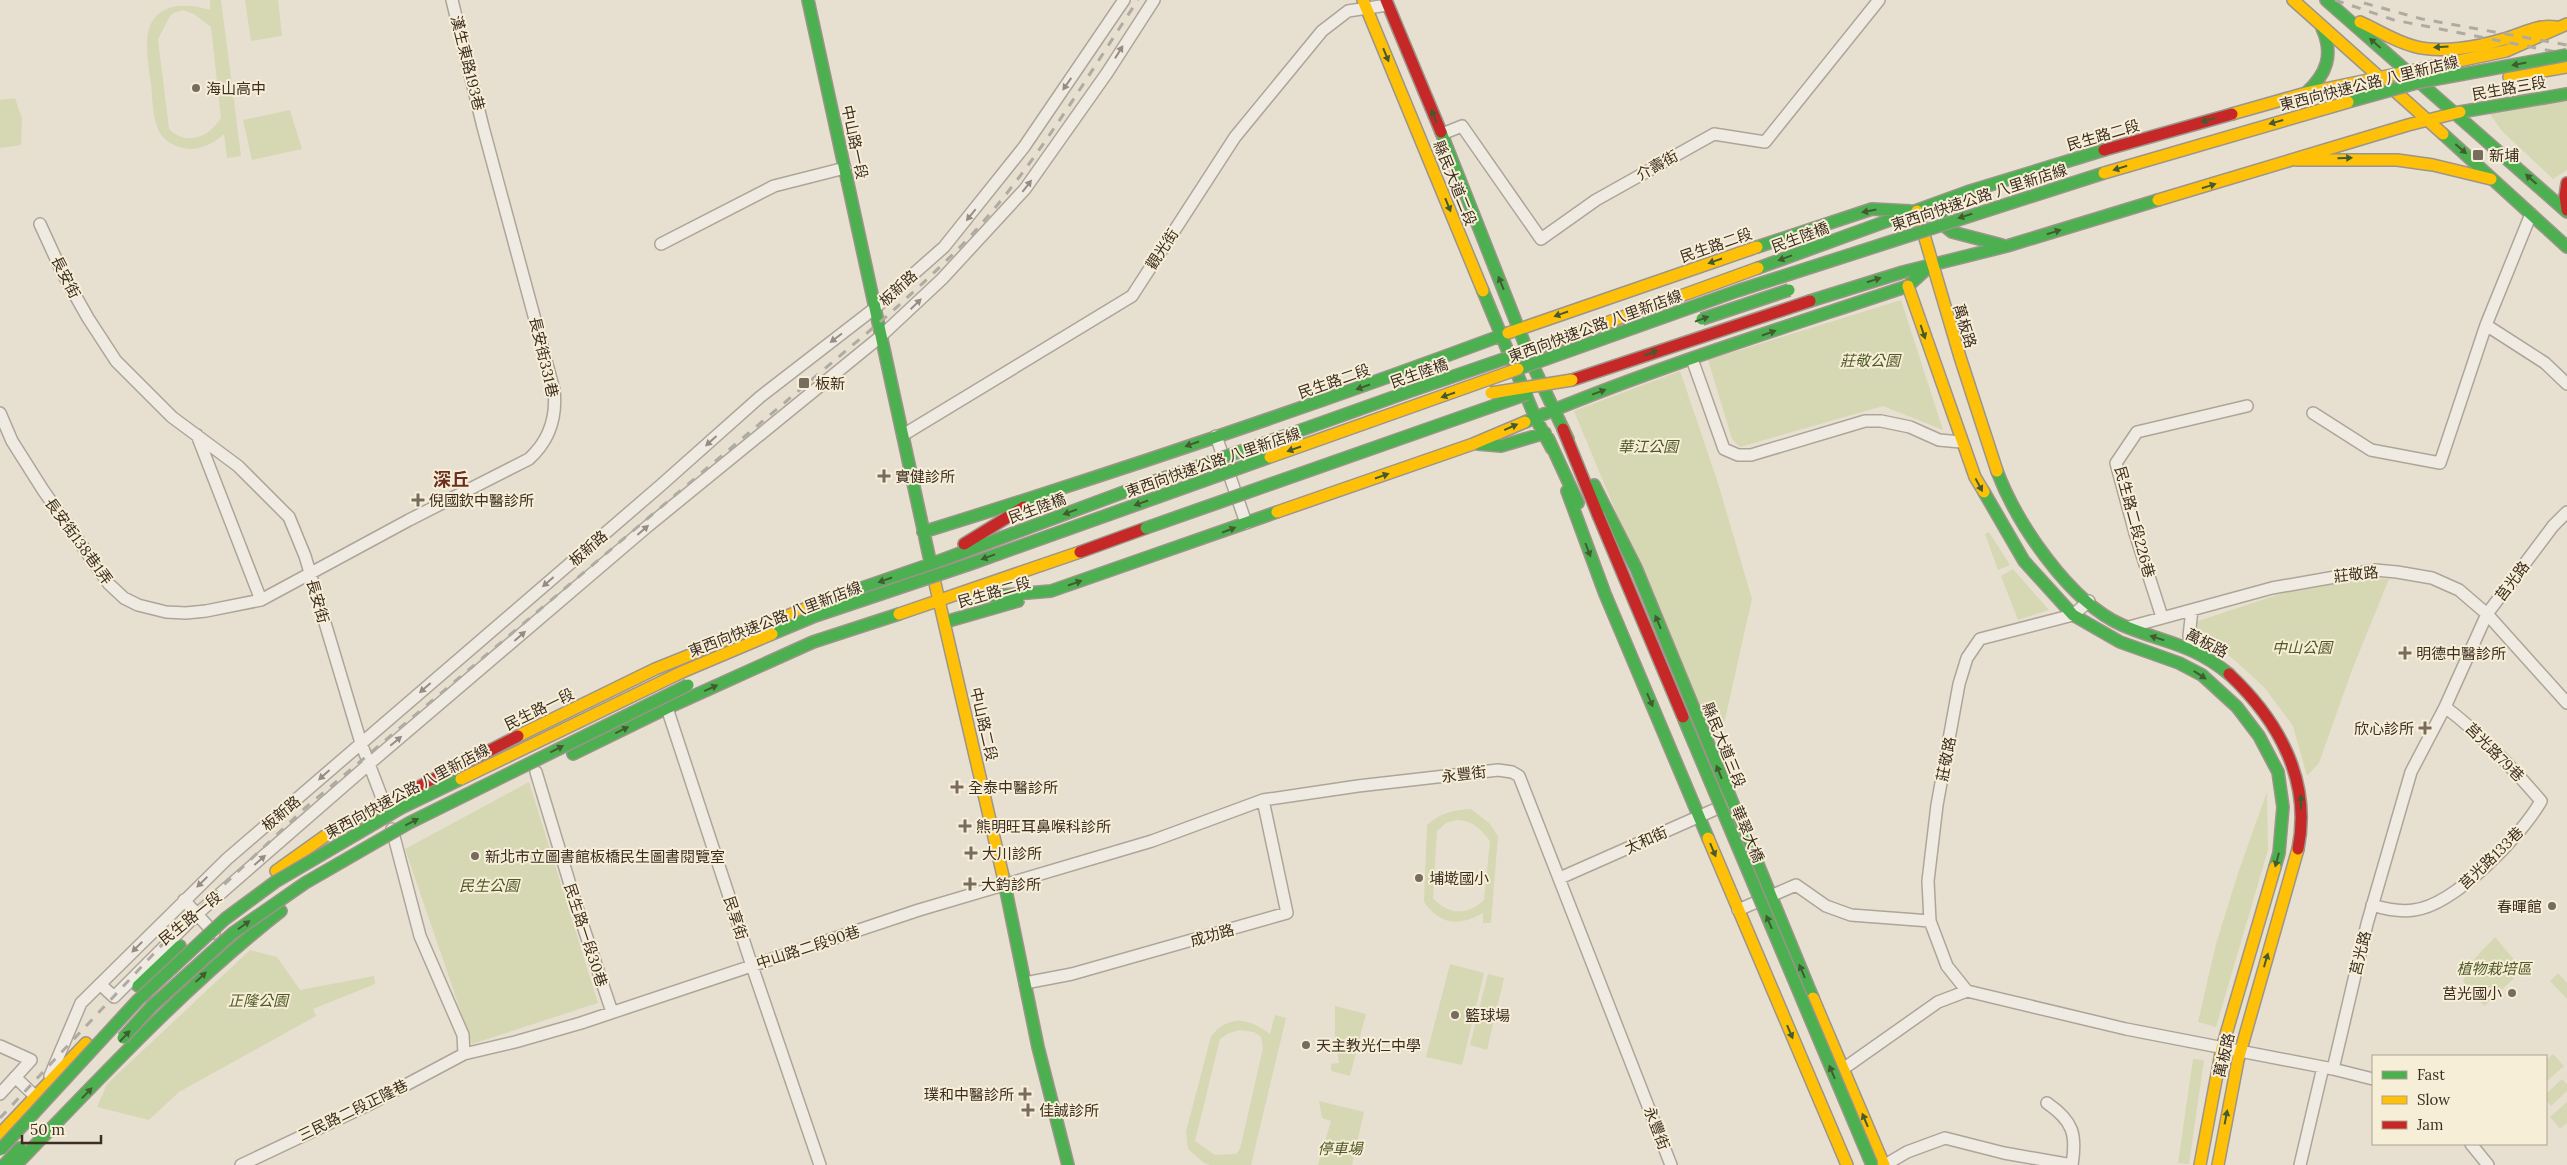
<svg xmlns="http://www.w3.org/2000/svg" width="2567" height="1165" font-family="Lora,'Noto Sans TC',serif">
<rect width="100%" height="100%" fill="#e7e0d1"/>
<path fill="#d6d7b3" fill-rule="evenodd" d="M210,0H221L241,156L227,158L224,134C208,149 185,156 165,139C152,127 153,101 151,84C149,72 147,59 147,46C146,6 178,0 210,10ZM183,10L194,14L211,27L221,118C208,138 187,146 169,129L158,39L169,18L173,13Z
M245,0H278L282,36L251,41Z
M2567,96V170L2553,179L2502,131L2489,113Z
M15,98L22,119L21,145L0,148V100Z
M290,110L302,149L252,160L243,120Z
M1901,300L1943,430L1883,406L1740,447L1732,439L1708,360Z
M1680,371L1718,483L1752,599L1721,737L1711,741L1574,411Z
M1989,532L2010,565L1998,570L1985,534Z
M2013,569L2049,610L2018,620L2001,576Z
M2375,578L2389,579L2352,670L2319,763L2307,776L2293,726L2264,687L2231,657L2194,638L2195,622L2286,592Z
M529,782L598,1003L472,1044L405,849Z
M2267,792L2268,850L2216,1027L2198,1022L2216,944L2238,873Z
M1471,809L1490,824L1498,836L1491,923H1483V913C1459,926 1441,926 1424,902L1427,825C1440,813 1453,810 1471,809ZM1456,820C1472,820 1481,829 1490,841L1484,900C1467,916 1448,915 1433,898L1437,831L1446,823Z
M2495,937L2523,970L2484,1006L2463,981L2476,957Z
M250,950L277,957L300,990L374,976L375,984L313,1009L316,1016L179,1092L149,1120L97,1107L107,1084Z
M1450,964L1484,973L1462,1065L1426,1057Z
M2558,973L2567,983V999L2550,981Z
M1488,974L1504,978L1487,1050L1470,1045Z
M1335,1006L1366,1014L1350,1076L1331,1071V1064L1339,1063L1335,1037Z
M1275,1015L1286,1018L1251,1165H1210L1204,1163L1188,1149L1186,1132L1211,1036C1230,1014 1248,1018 1270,1034ZM1240,1030L1254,1032L1261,1037L1263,1048L1240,1149L1236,1154L1215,1155L1195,1141L1220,1039L1229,1033Z
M2553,1054L2564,1066L2546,1082V1060Z
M2193,1059L2204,1060L2189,1164L2178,1163Z
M2562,1079L2567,1084V1091L2551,1106L2546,1100V1094Z
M1319,1101L1364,1112L1352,1165H1318L1331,1121L1322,1118Z
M2567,1102V1123L2560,1129L2550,1117Z"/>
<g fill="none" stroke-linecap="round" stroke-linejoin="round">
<g stroke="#ada599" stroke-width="14">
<path id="street" d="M1442,134L1462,126L1541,239L1596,200L1714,134L1765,142L1879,0
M40,224L62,272L88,318L116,361L172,417L238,466L289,517L305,556L361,743L387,811
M661,244L774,186L845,168
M2486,325L2545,363L2567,384
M1692,359L1724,449L1738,455H1751L1865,421H1881L1910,427L1939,440L1961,442
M0,413L12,441L43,490L109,584L124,598L138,605L166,612L186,613L206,611L261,600L409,520L529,459C550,440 557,417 554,390L483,127L452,0
M2313,413L2371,450L2440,463L2486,325L2531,214
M197,435L261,600
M903,435L1132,296L1235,137L1322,31L1348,11L1387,5
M1216,436L1246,523
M2192,610L2189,636L2194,649
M2162,617L2135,533L2116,463L2137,432L2247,406
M2129,627L2272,588L2375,570L2397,572L2432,578L2459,590L2487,614L2567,703
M665,702L752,966L820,1165
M536,772L578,911L612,1012
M392,829L420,936L463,1035L464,1054
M1560,878L1725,805
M184,900L214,933
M2372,905C2385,909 2401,912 2414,910C2455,905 2522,835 2541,801C2511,766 2481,734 2445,707
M1738,910L1796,885L1826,906L1851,915L1930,921
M1025,983L1072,974L1287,913L1263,800
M100,984L114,997L197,914L369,764L648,526L880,337L942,279L1025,189L1107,73L1154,0
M1967,991L1947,966L1930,921L1928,881L1937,805L1959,684L1967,658L1980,639L2073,615L2089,601
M1967,991L2126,1029L2333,1069L2373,1079
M0,1046L31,1060L0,1094
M1843,1069L1938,1002L1967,991
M2333,1069L2367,924L2411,772L2445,707L2487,614L2553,526L2567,512
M50,1076L81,1003L227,859L660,486L760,397L875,308L944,247L1024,147L1124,0
M15,1077L36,1097
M2047,1103C2073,1121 2077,1134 2072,1165
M2471,1144L2488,1165
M241,1165L368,1105L464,1054L515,1042L581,1023L919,910L1152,841L1263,800L1358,786L1498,770L1512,772L1519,776L1671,1165
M1885,1165L1907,1152L1945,1138L2004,1153L2072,1165
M2300,1165L2323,1067"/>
</g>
<g stroke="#9c958a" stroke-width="14">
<path id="fast" d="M808,0L934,579
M2326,0L2567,212
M2306,93C2327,74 2334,54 2322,28
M2460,112L2567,94
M1441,132L1535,370L1568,439
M2443,134L2567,247
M1947,214V228L1952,232L2002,245
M1757,247L1872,209L1910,211
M1758,268L1967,192L2104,150
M1483,291L1535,417L1552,449
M1810,301L1903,272L2007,246L2158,200
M1525,422C1649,369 1780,329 1908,286L1932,264
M1293,433L1405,393
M1548,438L1578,503
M1478,444L1501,446L1545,433
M1997,471C2017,524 2070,602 2122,625C2164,643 2191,643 2229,674
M1594,485L1636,568L1813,998
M1567,491L1605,594L1708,838
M1984,492L2024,561L2073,615L2120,642L2179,663L2202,675L2237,707L2259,736L2278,772L2283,807L2279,853L2275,867
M923,532C1120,471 1315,405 1508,333
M968,598L1051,591L1277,512
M827,600L931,564L1132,489
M945,622L1018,601
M573,754L667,708L813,642L899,614
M1003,876L1038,1047L1068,1165
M138,986L180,946
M4,1165L20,1148
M16,1165C101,1077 184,987 281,911"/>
</g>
<g stroke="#9c958a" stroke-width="14">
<path id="slow" d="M1363,0L1483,291
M2293,0L2443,134
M2360,22C2378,30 2394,41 2413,46C2440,54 2478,47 2504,39C2523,34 2536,24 2556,27
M2509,77L2567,67
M2232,114L2306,93L2506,51L2567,24
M2296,160H2397L2433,165L2491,179
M2158,200L2408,125L2460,112
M1917,211L1960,357L1997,471
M1908,286L1975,477L1984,492
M1508,333L1757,247
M1559,340L1758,268
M1277,512L1473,444L1525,422
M934,579L1003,876
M899,614L1080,552
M518,736L655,669L827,600
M1708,838L1847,1165
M276,871L332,831L411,791
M1813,998L1884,1165
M0,1134L86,1043
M2200,1165L2222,1048L2275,867
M2218,1165L2238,1060L2298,849"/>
</g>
<g stroke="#9c958a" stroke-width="14">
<path id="jam" d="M1386,0L1441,132
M2104,150L2232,114
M2567,183L2565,196L2567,210
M1572,380L1810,301
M1563,429L1598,515
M964,544L1024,507
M1080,552L1146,528
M2229,674C2278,720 2312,780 2298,849
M411,791L518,736"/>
</g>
<use href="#street" stroke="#efebe3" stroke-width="11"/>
<use href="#fast" stroke="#4caf50" stroke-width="11"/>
<use href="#slow" stroke="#ffc107" stroke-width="11"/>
<use href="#jam" stroke="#c62828" stroke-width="11"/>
<path stroke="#afaaa2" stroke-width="3" stroke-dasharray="9 9" stroke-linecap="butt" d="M2335,0L2394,20L2567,54
M2364,3L2422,19L2567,45
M0,1118L174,932L304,809L887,316C922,284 958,252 989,215C1045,149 1090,72 1138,0"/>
<g stroke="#9c958a" stroke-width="14" stroke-linecap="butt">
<path id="fast-bridge" d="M2348,102L2420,82L2567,55
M1702,319L1789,290
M1518,369L1737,291L2104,173
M1405,393L1559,340
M1132,489L1293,433
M1146,528L1527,394
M772,634L815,616L973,563L1270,457
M1683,717L1872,1165
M123,1038L152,1006L233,933L305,883L409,823L688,685
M0,1150L138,1000L225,919L275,882L401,808L461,779"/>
</g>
<g stroke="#9c958a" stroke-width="14" stroke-linecap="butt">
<path id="slow-bridge" d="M2104,173L2348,102
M1491,393L1572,380
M1270,457L1518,369
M461,779L682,672L772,634"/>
</g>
<g stroke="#9c958a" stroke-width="14" stroke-linecap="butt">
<path id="jam-bridge" d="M1598,515L1683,717"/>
</g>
<use href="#fast-bridge" stroke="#4caf50" stroke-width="11"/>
<use href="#slow-bridge" stroke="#ffc107" stroke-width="11"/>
<use href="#jam-bridge" stroke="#c62828" stroke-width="11"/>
</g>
<defs><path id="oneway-solid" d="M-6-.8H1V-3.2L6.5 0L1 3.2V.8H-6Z" transform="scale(1.25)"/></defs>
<g fill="#425b31">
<use href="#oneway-solid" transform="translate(2375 43) rotate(-139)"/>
<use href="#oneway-solid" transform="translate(2441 47) rotate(176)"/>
<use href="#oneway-solid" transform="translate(1386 55) rotate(68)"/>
<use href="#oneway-solid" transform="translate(2519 64) rotate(169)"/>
<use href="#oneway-solid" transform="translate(1434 116) rotate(-112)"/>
<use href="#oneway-solid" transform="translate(2208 120) rotate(164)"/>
<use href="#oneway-solid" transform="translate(2276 122) rotate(164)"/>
<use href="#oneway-solid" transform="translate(2461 149) rotate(41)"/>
<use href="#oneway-solid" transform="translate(2345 158) rotate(-2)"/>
<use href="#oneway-solid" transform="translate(2120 168) rotate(163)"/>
<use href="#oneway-solid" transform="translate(2531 179) rotate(-138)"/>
<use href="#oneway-solid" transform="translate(2209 186) rotate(-17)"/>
<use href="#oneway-solid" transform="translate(1448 205) rotate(68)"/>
<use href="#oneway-solid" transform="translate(1869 211) rotate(169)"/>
<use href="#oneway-solid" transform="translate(1965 216) rotate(162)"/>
<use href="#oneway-solid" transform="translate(2054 232) rotate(-17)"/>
<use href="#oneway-solid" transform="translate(1785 258) rotate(160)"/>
<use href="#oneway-solid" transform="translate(1715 261) rotate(161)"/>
<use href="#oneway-solid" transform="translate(1874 280) rotate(-17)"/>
<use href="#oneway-solid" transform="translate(1501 283) rotate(-112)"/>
<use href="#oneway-solid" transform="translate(1561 314) rotate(161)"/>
<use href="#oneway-solid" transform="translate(1702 319) rotate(-20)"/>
<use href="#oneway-solid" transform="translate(1923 332) rotate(71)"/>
<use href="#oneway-solid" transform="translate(1769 333) rotate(-19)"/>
<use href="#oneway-solid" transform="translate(1651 353) rotate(-19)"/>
<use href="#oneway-solid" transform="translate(1363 387) rotate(161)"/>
<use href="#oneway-solid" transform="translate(1599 392) rotate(-20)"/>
<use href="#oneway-solid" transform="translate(1448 395) rotate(161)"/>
<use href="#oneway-solid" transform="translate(1511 427) rotate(-24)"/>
<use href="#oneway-solid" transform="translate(1192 444) rotate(161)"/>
<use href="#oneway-solid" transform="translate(1294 449) rotate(161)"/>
<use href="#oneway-solid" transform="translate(1382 476) rotate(-19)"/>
<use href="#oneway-solid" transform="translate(1979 485) rotate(62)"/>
<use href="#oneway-solid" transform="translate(1141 503) rotate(161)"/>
<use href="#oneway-solid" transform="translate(1070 512) rotate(160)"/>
<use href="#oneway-solid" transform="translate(1229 530) rotate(-21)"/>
<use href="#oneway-solid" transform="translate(1588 550) rotate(69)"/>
<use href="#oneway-solid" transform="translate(988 557) rotate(160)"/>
<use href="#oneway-solid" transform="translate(885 580) rotate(161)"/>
<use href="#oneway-solid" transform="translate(1075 583) rotate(-19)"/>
<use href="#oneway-solid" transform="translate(1658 622) rotate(-112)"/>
<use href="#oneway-solid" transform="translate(2157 638) rotate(-162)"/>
<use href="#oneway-solid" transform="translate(2200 675) rotate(33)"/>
<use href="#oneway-solid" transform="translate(711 688) rotate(-24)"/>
<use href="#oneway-solid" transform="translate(1650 700) rotate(67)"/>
<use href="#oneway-solid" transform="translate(622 730) rotate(-26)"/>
<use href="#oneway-solid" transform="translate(557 749) rotate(-27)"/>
<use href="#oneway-solid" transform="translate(1719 772) rotate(-112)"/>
<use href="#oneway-solid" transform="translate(2301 802) rotate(-90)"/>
<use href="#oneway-solid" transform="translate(412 822) rotate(-27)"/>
<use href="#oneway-solid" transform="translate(1713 850) rotate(67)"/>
<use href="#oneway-solid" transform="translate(2277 860) rotate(105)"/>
<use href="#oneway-solid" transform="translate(1769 922) rotate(-113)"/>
<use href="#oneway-solid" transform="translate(244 925) rotate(-35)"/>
<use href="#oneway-solid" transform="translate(2266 960) rotate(-74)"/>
<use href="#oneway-solid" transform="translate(1802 971) rotate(-113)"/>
<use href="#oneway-solid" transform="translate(201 977) rotate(-43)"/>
<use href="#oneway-solid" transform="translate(1790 1032) rotate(67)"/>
<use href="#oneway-solid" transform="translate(125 1036) rotate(-47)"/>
<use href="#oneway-solid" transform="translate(1832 1072) rotate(-113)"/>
<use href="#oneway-solid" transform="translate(87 1093) rotate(-46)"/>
<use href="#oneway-solid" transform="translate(2226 1117) rotate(-79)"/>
<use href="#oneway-solid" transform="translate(1865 1120) rotate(-113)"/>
</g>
<g fill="#968c82">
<use href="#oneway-solid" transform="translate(1119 52) rotate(-58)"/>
<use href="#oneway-solid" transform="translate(1067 84) rotate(125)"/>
<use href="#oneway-solid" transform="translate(1027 186) rotate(-52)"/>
<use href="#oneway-solid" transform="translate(971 215) rotate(129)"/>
<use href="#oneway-solid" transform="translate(916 304) rotate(-44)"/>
<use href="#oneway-solid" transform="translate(836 338) rotate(143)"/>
<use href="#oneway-solid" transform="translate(711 441) rotate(138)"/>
<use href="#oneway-solid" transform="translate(643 530) rotate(-41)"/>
<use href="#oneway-solid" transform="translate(548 582) rotate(139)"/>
<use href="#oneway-solid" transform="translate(520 636) rotate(-41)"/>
<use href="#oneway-solid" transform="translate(425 688) rotate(139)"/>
<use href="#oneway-solid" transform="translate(396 741) rotate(-40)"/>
<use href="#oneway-solid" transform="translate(324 775) rotate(138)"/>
<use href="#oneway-solid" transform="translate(260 860) rotate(-41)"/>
<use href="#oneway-solid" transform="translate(202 882) rotate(136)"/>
<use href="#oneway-solid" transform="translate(137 947) rotate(135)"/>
</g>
<g fill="#786c5e" stroke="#f7eed8" stroke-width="2">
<circle cx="196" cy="88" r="5"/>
<rect x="2472" y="149" width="12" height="12" rx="2.5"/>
<rect x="798" y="377" width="12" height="12" rx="2.5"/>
<path d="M881.5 468.5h5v5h5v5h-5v5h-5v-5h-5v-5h5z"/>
<path d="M415.5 492.5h5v5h5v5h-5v5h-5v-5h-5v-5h5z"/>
<path d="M2402.5 645.5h5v5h5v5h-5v5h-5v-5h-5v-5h5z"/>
<path d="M2422.5 720.5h5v5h5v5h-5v5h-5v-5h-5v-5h5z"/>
<path d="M954.5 779.5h5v5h5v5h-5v5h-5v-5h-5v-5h5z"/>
<path d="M962.5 818.5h5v5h5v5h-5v5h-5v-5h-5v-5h5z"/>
<path d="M968.5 845.5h5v5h5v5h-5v5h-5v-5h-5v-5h5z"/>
<circle cx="475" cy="856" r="5"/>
<circle cx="1419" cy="878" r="5"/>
<path d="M967.5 876.5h5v5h5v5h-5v5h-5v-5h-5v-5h5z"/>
<circle cx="2552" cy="906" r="5"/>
<circle cx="2512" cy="993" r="5"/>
<circle cx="1455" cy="1015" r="5"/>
<circle cx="1306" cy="1045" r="5"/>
<path d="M1022.5 1086.5h5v5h5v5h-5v5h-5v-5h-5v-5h5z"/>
<path d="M1025.5 1102.5h5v5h5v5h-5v5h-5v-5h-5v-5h5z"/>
</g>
<g text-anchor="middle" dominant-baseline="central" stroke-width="4" stroke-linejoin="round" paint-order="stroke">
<g font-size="15" fill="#3d2e20" stroke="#f7eed8">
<text transform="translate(468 63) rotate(76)">漢生東路193巷</text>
<text transform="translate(2369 83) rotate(-14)">東西向快速公路 八里新店線</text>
<text transform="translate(2509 88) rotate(-10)">民生路三段</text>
<text transform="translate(2103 135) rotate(-16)">民生路二段</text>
<text transform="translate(855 142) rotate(78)">中山路一段</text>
<text transform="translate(1657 165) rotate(-29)">介壽街</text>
<text transform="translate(1455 183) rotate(68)">縣民大道二段</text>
<text transform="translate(1979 197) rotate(-18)">東西向快速公路 八里新店線</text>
<text transform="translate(1800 237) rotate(-20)">民生陸橋</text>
<text transform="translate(1716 245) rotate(-19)">民生路二段</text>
<text transform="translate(1162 249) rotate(-57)">觀光街</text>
<text transform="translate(66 277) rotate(63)">長安街</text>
<text transform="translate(898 288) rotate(-42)">板新路</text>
<text transform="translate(1595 326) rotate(-20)">東西向快速公路 八里新店線</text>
<text transform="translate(1965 326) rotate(73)">萬板路</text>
<text transform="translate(544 357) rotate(77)">長安街331巷</text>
<text transform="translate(1419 373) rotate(-19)">民生陸橋</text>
<text transform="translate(1334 381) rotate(-19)">民生路二段</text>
<text transform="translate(1213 462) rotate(-19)">東西向快速公路 八里新店線</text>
<text transform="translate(1037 508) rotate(-20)">民生陸橋</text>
<text transform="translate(2135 522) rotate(75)">民生路二段226巷</text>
<text transform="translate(79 541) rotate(54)">長安街138巷1弄</text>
<text transform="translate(588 548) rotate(-41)">板新路</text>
<text transform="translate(2356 574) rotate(-6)">莊敬路</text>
<text transform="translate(2512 581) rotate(-53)">莒光路</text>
<text transform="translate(994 592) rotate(-16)">民生路二段</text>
<text transform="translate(318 601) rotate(74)">長安街</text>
<text transform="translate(775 619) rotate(-21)">東西向快速公路 八里新店線</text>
<text transform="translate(2207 643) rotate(27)">萬板路</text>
<text transform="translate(539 709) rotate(-26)">民生路一段</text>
<text transform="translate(984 724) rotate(77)">中山路二段</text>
<text transform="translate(1724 745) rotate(68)">縣民大道三段</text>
<text transform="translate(2495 752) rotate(45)">莒光路79巷</text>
<text transform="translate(1946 759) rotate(-79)">莊敬路</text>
<text transform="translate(1464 774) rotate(-7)">永豐街</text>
<text transform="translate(407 791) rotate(-28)">東西向快速公路 八里新店線</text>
<text transform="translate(281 813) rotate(-40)">板新路</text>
<text transform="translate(1748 834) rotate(67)">華翠大橋</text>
<text transform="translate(1646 840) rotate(-24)">太和街</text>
<text transform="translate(2491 858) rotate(-44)">莒光路133巷</text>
<text transform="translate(190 918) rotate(-39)">民生路一段</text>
<text transform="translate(736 918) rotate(72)">民享街</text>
<text transform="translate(586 935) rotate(72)">民生路一段30巷</text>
<text transform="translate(1212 935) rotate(-16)">成功路</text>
<text transform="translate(808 947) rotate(-18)">中山路二段90巷</text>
<text transform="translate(2360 953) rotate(-76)">莒光路</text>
<text transform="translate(2224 1055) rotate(-77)">萬板路</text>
<text transform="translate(353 1110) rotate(-26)">三民路二段正隆巷</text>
<text transform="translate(1657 1128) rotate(69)">永豐街</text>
</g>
<g font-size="15" fill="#3d2e20" stroke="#f7eed8" text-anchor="start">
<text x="206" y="88">海山高中</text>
<text x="2489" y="155">新埔</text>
<text x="815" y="383">板新</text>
<text x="895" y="476">實健診所</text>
<text x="429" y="500">倪國欽中醫診所</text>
<text x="2416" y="653">明德中醫診所</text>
<text x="2414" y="728" text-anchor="end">欣心診所</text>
<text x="968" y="787">全泰中醫診所</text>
<text x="976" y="826">熊明旺耳鼻喉科診所</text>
<text x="982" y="853">大川診所</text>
<text x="485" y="856">新北市立圖書館板橋民生圖書閱覽室</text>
<text x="1429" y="878">埔墘國小</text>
<text x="981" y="884">大鈞診所</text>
<text x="2542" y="906" text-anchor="end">春暉館</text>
<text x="2502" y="993" text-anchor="end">莒光國小</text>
<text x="1465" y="1015">籃球場</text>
<text x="1316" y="1045">天主教光仁中學</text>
<text x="1014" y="1094" text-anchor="end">璞和中醫診所</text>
<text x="1039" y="1110">佳誠診所</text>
</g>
<g font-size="15" font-style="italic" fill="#4d5a26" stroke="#f7eed8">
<text x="1870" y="360">莊敬公園</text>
<text x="1648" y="446">華江公園</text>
<text x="2302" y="647">中山公園</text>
<text x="489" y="885">民生公園</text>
<text x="2494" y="968">植物栽培區</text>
<text x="258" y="1000">正隆公園</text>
<text x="1340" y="1148">停車場</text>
</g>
<g font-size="18" font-weight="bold" fill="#6b2e1e" stroke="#f7eed8">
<text x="451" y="479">深丘</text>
</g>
</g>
<rect x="2372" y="1055" width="175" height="90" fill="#f7eed8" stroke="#ada18e"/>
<rect x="2382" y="1071" width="25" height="8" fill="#4caf50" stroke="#ada18e"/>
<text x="2417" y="1080" font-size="15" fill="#3d2e20">Fast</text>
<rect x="2382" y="1096" width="25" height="8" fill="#ffc107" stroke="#ada18e"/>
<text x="2417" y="1105" font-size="15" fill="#3d2e20">Slow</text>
<rect x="2382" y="1121" width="25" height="8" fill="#c62828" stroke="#ada18e"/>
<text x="2417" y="1130" font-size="15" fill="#3d2e20">Jam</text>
<path d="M22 1135v8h79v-8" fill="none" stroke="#3d2e20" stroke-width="2.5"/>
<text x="30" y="1135" font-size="15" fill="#3d2e20" stroke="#f7eed8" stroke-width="4" paint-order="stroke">50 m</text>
</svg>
